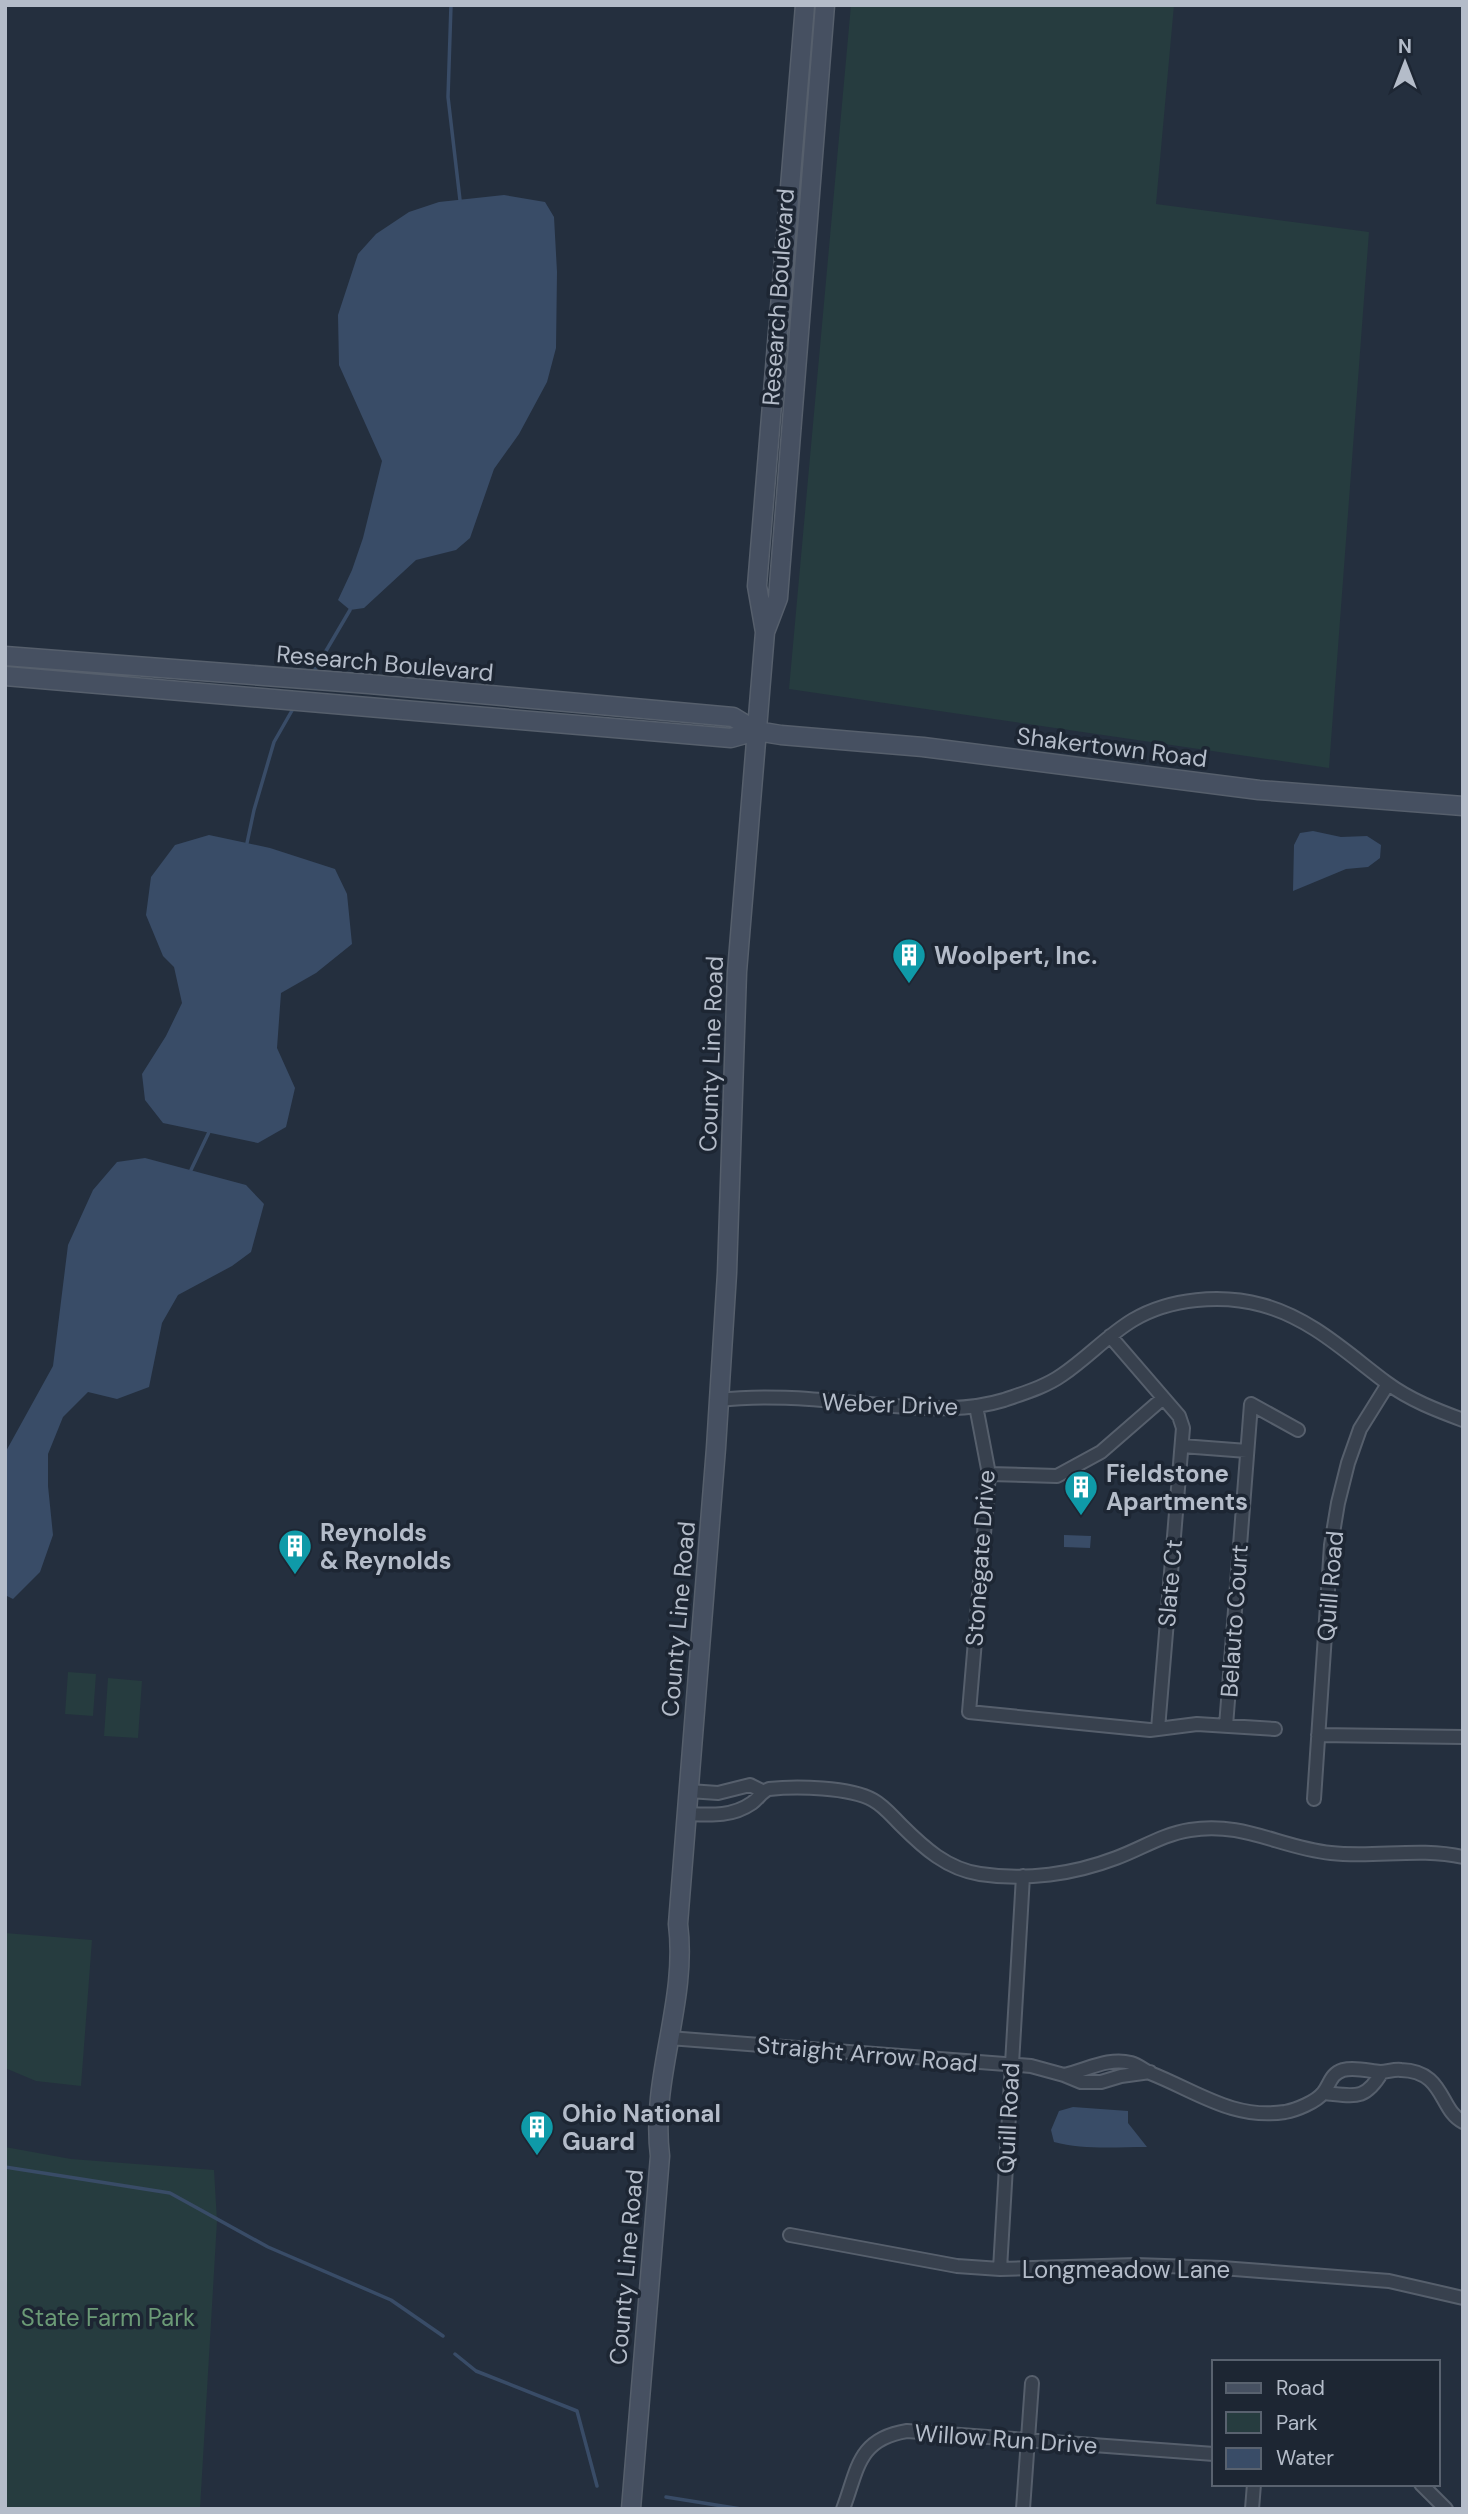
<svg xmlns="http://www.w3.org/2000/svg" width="1468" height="2514" font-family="'DM Sans',sans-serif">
<rect width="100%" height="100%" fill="#242f3e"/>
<path fill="#263c3f" d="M851,5H1174L1156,204L1369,232L1329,768L789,689Z
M68,1672L96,1674L93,1716L65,1714Z
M108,1678L142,1681L138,1738L104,1736Z
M5,1933L92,1940L81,2086L36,2081L5,2068Z
M5,2147L71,2159L214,2170L217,2221L200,2509H5Z"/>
<path fill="#394c67" d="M504,195L545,202L554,217L557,272L556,348L547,382L519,434L494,469L470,538L456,550L416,560L364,608L350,610L338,600L352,570L363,538L382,461L339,365L338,315L358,254L376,234L409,212L439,202Z
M1313,831L1341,837L1367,836L1381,845L1380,858L1368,867L1346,869L1293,891L1294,845L1300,833Z
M209,835L270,848L335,869L347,894L352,944L316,973L281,993L277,1048L295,1088L286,1127L258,1143L163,1123L145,1100L142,1074L166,1036L182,1003L174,967L163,956L146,915L151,877L175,845Z
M145,1158L246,1185L264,1204L251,1252L232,1266L178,1295L162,1323L149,1387L117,1399L88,1392L63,1417L48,1454V1486L53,1535L40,1572L13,1599L5,1595V1453L53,1366L68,1245L93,1190L117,1162Z
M1064,1535L1091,1536L1090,1548L1064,1547Z
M1073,2107L1128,2111V2123L1147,2147C1116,2147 1083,2150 1054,2142L1051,2130L1059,2111Z"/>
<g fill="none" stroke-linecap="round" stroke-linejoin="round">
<path stroke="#394c67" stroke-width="3.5" d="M451,5L448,97L460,200
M313,673L350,610
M247,843L254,810L274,742L294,707
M191,1170L209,1132
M5,2167L170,2193L268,2247L391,2300L443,2336
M455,2354L476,2371L577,2411L597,2486
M666,2497L741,2509"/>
<g stroke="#565f6c" stroke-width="16">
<path id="street" d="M1110,1336L1179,1416L1183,1428L1158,1729
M719,1400C776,1393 836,1402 894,1406C930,1409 968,1411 1004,1400C1024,1393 1045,1387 1062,1375C1087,1358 1108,1335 1133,1320C1170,1298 1222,1294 1262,1305C1311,1318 1348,1354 1387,1383C1410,1400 1436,1410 1463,1420
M976,1406L989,1474L969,1712L1150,1730L1197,1724L1275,1729
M1182,1446L1247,1451
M989,1474L1057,1476L1101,1452L1162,1399
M1226,1726L1251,1404L1298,1430
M1318,1735L1463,1737
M689,1791L718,1793L750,1785L762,1791
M1314,1799L1331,1545L1338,1503L1348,1463L1360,1429L1388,1384
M687,1814C710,1815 732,1817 752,1803C759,1798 761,1792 769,1789C796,1786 850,1787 873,1800C884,1806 892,1816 901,1825C924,1848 947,1869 980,1874C1026,1881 1074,1874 1116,1858C1141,1849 1163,1834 1190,1830C1243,1821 1281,1848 1331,1853C1375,1858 1419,1847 1463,1857
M669,2038L1031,2066L1064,2075L1081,2082H1101L1121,2076L1150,2072
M1064,2075C1087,2070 1108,2057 1131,2063C1138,2065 1144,2070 1150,2073C1196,2091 1233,2120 1285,2112C1296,2110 1316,2102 1323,2093C1330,2085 1330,2074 1343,2070C1355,2067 1369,2071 1380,2072C1387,2072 1394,2069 1401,2070C1445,2071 1439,2110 1463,2122
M1324,2093C1355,2096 1365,2101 1382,2072
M790,2235L957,2266L1000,2269L1136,2265L1222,2268L1389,2281L1463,2298
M1000,2269L1023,1876
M1421,2484L1446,2509
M843,2509C858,2470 857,2439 907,2431L1214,2454
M1023,2509L1032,2383
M1252,2509L1254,2484"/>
</g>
<g stroke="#565f6c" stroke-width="21">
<path id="secondary" d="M765,632L778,598L825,5
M5,656L369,684L733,717L756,731L781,735L923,747L1259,790L1463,806
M5,676L731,738L756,731
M631,2509L660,2156C650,2078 688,2002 678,1924L716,1448L727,1273L737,972L765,632L757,586L805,5"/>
</g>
<use href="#street" stroke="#38414e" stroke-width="12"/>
<use href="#secondary" stroke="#465061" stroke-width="18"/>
</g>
<defs>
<g id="building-pin" transform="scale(1.75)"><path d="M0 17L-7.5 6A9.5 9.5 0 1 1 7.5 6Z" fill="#0f9aa8" stroke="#1d2633"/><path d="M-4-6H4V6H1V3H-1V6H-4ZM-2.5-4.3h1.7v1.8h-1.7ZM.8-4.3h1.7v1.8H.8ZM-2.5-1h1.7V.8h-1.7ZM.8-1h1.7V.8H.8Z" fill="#fff"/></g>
</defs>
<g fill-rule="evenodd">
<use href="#building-pin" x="909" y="955"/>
<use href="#building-pin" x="1081" y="1487"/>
<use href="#building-pin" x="295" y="1546"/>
<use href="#building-pin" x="537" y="2127"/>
</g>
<g text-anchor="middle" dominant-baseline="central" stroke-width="7" stroke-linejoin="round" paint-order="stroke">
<g font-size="24" fill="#b4bcc9" stroke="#1d2633">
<text transform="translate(778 297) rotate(-86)">Research Boulevard</text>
<text transform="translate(385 663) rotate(5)">Research Boulevard</text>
<text transform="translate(1112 747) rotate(7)">Shakertown Road</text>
<text transform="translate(711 1054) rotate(-88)">County Line Road</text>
<text transform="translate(890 1404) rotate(2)">Weber Drive</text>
<text transform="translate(980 1558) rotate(-86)">Stonegate Drive</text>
<text transform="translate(1170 1583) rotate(-85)">Slate Ct</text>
<text transform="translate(1330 1586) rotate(-85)">Quill Road</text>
<text transform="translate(678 1619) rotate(-85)">County Line Road</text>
<text transform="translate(1234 1621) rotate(-86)">Belauto Court</text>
<text transform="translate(867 2054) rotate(5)">Straight Arrow Road</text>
<text transform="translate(1008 2118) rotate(-87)">Quill Road</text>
<text transform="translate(626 2267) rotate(-85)">County Line Road</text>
<text x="1126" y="2269">Longmeadow Lane</text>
<text transform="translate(1006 2439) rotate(4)">Willow Run Drive</text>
</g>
<g font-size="24" font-weight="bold" fill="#b4bcc9" stroke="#1d2633" text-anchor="start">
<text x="934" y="955">Woolpert, Inc.</text>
<text x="1106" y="1473">Fieldstone<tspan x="1106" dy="28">Apartments</tspan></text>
<text x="320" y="1532">Reynolds<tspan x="320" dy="28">&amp; Reynolds</tspan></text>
<text x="562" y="2113">Ohio National<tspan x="562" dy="28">Guard</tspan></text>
</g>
<g font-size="24" fill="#6b9a76" stroke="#1d2633">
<text x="108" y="2317">State Farm Park</text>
</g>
</g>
<rect width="1468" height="2514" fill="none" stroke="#b4bcc9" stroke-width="14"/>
<rect x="1212" y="2360" width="228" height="126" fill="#1d2633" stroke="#59626f" stroke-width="2"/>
<rect x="1226" y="2383" width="35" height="10" fill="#465061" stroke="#59626f" stroke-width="2"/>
<text x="1276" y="2395" font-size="21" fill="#b4bcc9">Road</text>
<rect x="1226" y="2412" width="35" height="21" fill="#263c3f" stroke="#59626f" stroke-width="2"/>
<text x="1276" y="2430" font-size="21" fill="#b4bcc9">Park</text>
<rect x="1226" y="2448" width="35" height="21" fill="#394c67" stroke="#59626f" stroke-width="2"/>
<text x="1276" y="2465" font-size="21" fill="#b4bcc9">Water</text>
<g transform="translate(1405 63)" stroke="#1d2633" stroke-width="5" paint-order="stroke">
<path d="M0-5L12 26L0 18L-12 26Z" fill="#b4bcc9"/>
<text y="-10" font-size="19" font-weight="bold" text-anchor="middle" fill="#b4bcc9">N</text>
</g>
</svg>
